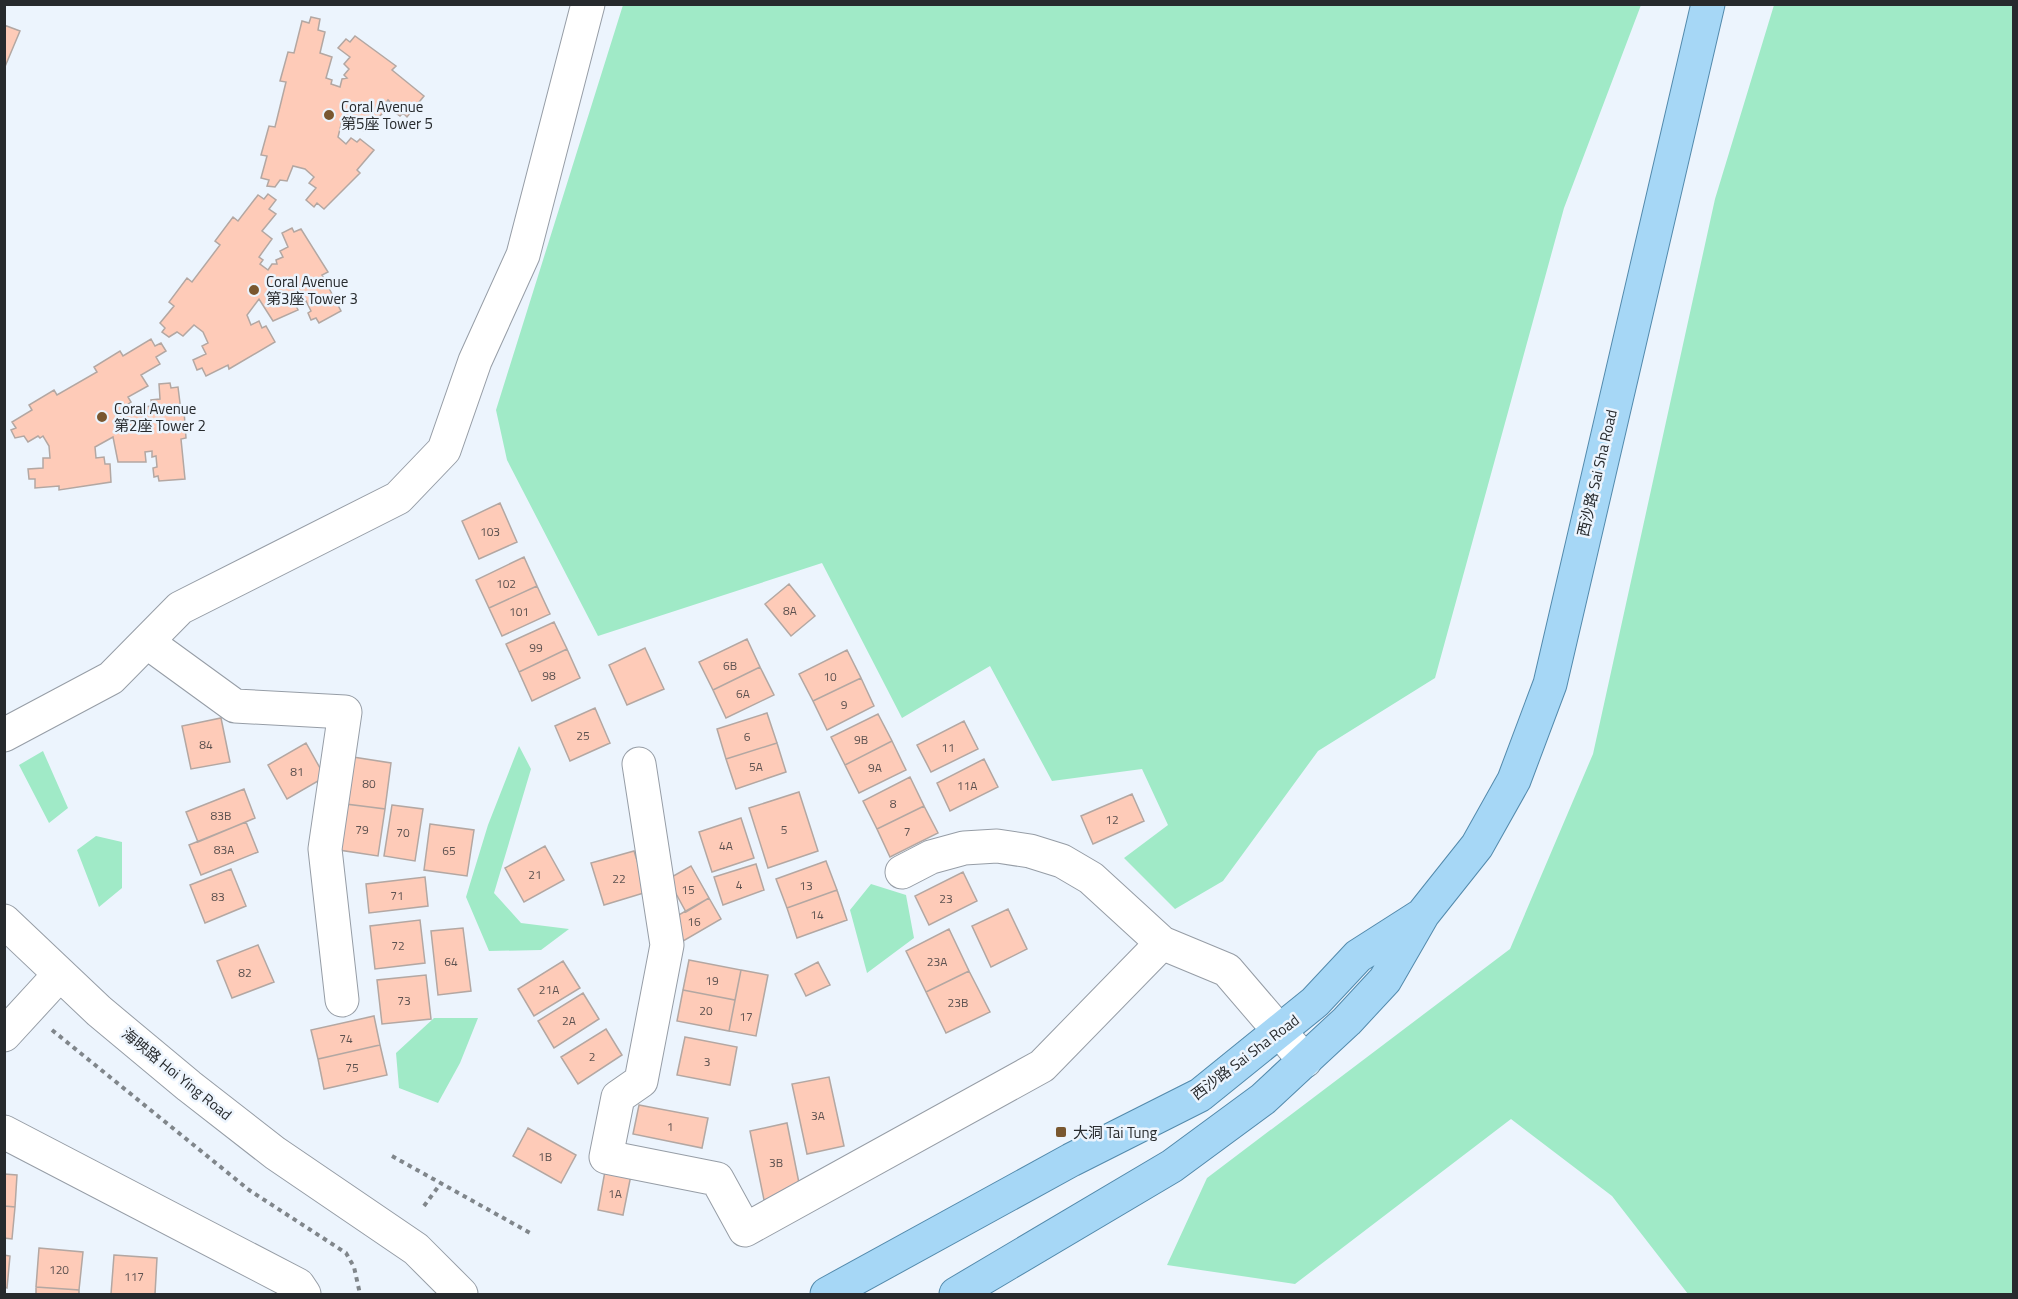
<svg xmlns="http://www.w3.org/2000/svg" width="2018" height="1299" font-family="'Titillium Web','Noto Sans TC',sans-serif">
<rect width="100%" height="100%" fill="#ecf4fd"/>
<path fill="#a0eac7" d="M623,5H1641L1564,208L1435,678L1318,751L1223,881L1175,909L1124,858L1168,825L1142,769L1052,781L990,666L902,718L822,563L598,636L507,460L496,410Z
M1774,5H2013V1294H1688L1612,1196L1511,1119L1295,1284L1167,1265L1207,1178L1510,949L1593,754L1715,199Z
M519,746L531,769L494,893L521,923L569,929L541,950L489,951L466,897L488,825Z
M43,751L68,808L49,823L19,765Z
M96,836L122,842V888L99,907L77,850Z
M871,884L906,895L914,938L867,973L850,910Z
M434,1018H478L460,1063L438,1103L399,1088L396,1053Z"/>
<path fill="#fecbb8" stroke="#b3a7a2" stroke-width="1.5" d="M311,17L320,19L318,30L325,32L320,53L332,57L326,78L332,80L331,84L340,87L342,79L347,78L344,75L349,69L344,64L350,57L338,48L346,39L350,42L355,36L396,66L392,70L424,96L407,117L403,113L400,116L393,111L396,108L388,100L385,104L381,101L377,106L384,112L364,131L343,117L338,137L346,144L351,138L357,142L360,139L374,150L357,170L360,173L324,209L317,203L314,207L306,200L316,188L309,183L314,177L305,169L293,166L287,181L280,180L275,187L267,186L269,180L261,178L267,156L261,155L269,126L275,127L286,82L280,81L288,52L294,53L302,21L309,23Z
M4,25L20,31L4,69Z
M268,194L276,200L269,209L276,214L262,231L272,239L259,257L263,260L260,264L268,270L272,264H277L276,260L283,257L280,251L288,247L282,233L292,228L294,232L301,229L328,272L322,275L341,311L319,323L316,318L311,320L308,313L311,311L306,301L302,303L300,298L294,302L298,310L273,321L259,299L247,315L251,325L259,321L262,328L266,326L275,342L229,369L228,365L206,376L202,368L197,370L193,360L206,354L202,346L208,343L203,332L194,325L183,336L177,332L169,337L162,332L165,328L160,323L174,306L169,302L187,278L192,282L220,245L215,241L233,217L238,221L258,195L264,199Z
M151,339L155,346L161,343L166,351L156,357L160,364L141,375L148,386L128,397L131,402L127,405L132,413L138,409L143,411V407L152,406L151,400L160,399L159,384L170,383L171,388L178,387L181,411H184L186,438L181,439L185,479L159,481L158,476L154,477L153,468L157,467L156,456L152,457V451L145,452L146,462H118L113,437L95,447L96,458L104,457L105,464H110L111,482L59,490V486L35,488V479H29L28,469L43,468V458H50L49,446L43,436L40,438L38,436L28,442L24,436L15,438L11,430L16,428L12,422L32,410L29,405L54,390L57,395L97,372L94,367L120,351L123,356Z
M500,503L517,542L479,559L462,521Z
M524,557L537,586L489,608L476,580Z
M789,584L815,616L791,636L765,604Z
M537,586L550,614L502,636L489,608Z
M554,622L567,649L519,672L506,644Z
M747,639L760,667L713,690L699,662Z
M645,648L664,689L627,705L609,665Z
M567,649L580,678L532,701L519,672Z
M847,650L861,678L813,701L799,674Z
M760,667L774,695L726,718L713,690Z
M861,678L874,706L827,730L813,701Z
M595,708L610,743L570,761L555,726Z
M767,713L777,743L726,759L717,729Z
M878,714L892,741L845,765L831,737Z
M221,718L230,762L191,769L182,726Z
M964,721L978,749L931,772L917,745Z
M892,741L906,770L859,793L845,765Z
M306,743L325,777L287,799L268,765Z
M777,743L786,772L736,789L726,759Z
M353,757L391,763L385,809L346,804Z
M984,759L998,787L950,811L937,783Z
M910,777L924,806L877,829L863,801Z
M244,789L255,818L198,842L186,812Z
M799,792L818,851L768,868L749,808Z
M1132,794L1144,821L1093,844L1081,816Z
M346,804L385,809L378,856L339,850Z
M392,805L423,809L415,861L384,856Z
M924,806L938,833L890,857L877,829Z
M741,818L754,858L712,872L699,832Z
M246,822L258,852L201,875L189,845Z
M430,824L474,830L467,876L424,870Z
M545,846L564,880L524,902L505,868Z
M634,851L647,892L604,905L591,863Z
M826,861L837,890L787,908L776,879Z
M756,864L764,890L723,905L714,877Z
M691,866L709,898L686,912L668,879Z
M231,869L246,906L205,923L190,885Z
M963,872L977,901L929,925L915,896Z
M425,877L428,906L369,913L366,884Z
M837,890L847,920L797,938L787,908Z
M709,898L721,919L678,944L666,922Z
M1008,909L1027,949L991,967L972,926Z
M420,920L425,963L375,969L370,926Z
M463,928L471,991L438,995L431,931Z
M949,929L969,971L926,992L906,951Z
M258,945L274,982L232,998L217,961Z
M689,960L741,970L735,1000L683,990Z
M563,961L580,988L534,1016L518,989Z
M818,962L830,985L806,996L795,974Z
M741,970L768,975L756,1036L729,1031Z
M969,971L990,1012L946,1033L926,992Z
M426,975L431,1019L382,1024L377,980Z
M683,990L735,1000L729,1031L677,1021Z
M583,993L599,1019L554,1048L538,1021Z
M374,1016L380,1045L318,1059L311,1030Z
M606,1029L622,1055L578,1084L561,1057Z
M685,1037L737,1047L730,1085L677,1075Z
M380,1045L387,1075L324,1089L318,1059Z
M829,1077L844,1146L807,1154L792,1084Z
M639,1105L708,1118L702,1148L633,1134Z
M787,1123L801,1193L764,1200L750,1131Z
M528,1128L576,1155L561,1183L513,1156Z
M605,1171L631,1175L623,1215L598,1210Z
M4,1174L17,1175L15,1207L4,1206Z
M4,1206L15,1207L12,1239L4,1238Z
M39,1248L83,1252L79,1290L36,1287Z
M4,1255L10,1256L7,1288L4,1287Z
M114,1255L157,1258L155,1294H111Z
M36,1287L79,1290V1294H36Z"/>
<g fill="none" stroke-linecap="round" stroke-linejoin="round">
<g stroke="#969da6" stroke-width="35">
<path id="minor" d="M147,642L235,706L345,712L325,849L342,1000
M4,735L111,678L180,608L398,498L444,450L475,361L523,255L588,4
M639,764L667,945L641,1081L618,1097L606,1157L717,1179L745,1230L1042,1066L1162,943
M902,872L931,857L964,848L997,846L1030,851L1062,861L1091,878L1162,943L1227,970L1305,1061
M4,921L99,1011L189,1086L275,1153L416,1249L461,1294
M4,1035L60,974
M4,1132L298,1285L304,1294"/>
</g>
<g stroke="#538aac" stroke-width="35">
<path id="major" d="M827,1294L1071,1160L1200,1095L1315,1002L1358,956L1419,917
M956,1294L1172,1166L1263,1099L1347,1021L1385,980L1423,914L1477,846L1514,780L1550,684L1708,4"/>
</g>
<path stroke="#80868b" stroke-width="4" stroke-dasharray="4.5 4.5" stroke-linecap="butt" d="M52,1030L249,1190L346,1253L354,1267L360,1294
M392,1156L532,1234
M424,1206L441,1183"/>
<use href="#minor" stroke="#fff" stroke-width="33"/>
<use href="#major" stroke="#a6d7f6" stroke-width="33"/>
</g>
<g fill="#79572f" stroke="#ecf4fd" stroke-width="2">
<circle cx="329" cy="115" r="6"/>
<circle cx="254" cy="290" r="6"/>
<circle cx="102" cy="417" r="6"/>
<rect x="1055" y="1126" width="12" height="12" rx="3"/>
</g>
<g text-anchor="middle" dominant-baseline="central" stroke-width="5" stroke-linejoin="round" paint-order="stroke">
<g font-size="12" fill="#5d5250">
<text x="490" y="531">103</text>
<text x="506" y="583">102</text>
<text x="790" y="610">8A</text>
<text x="519" y="611">101</text>
<text x="536" y="647">99</text>
<text x="730" y="665">6B</text>
<text x="549" y="675">98</text>
<text x="830" y="676">10</text>
<text x="743" y="693">6A</text>
<text x="844" y="704">9</text>
<text x="583" y="735">25</text>
<text x="747" y="736">6</text>
<text x="861" y="739">9B</text>
<text x="206" y="744">84</text>
<text x="948" y="747">11</text>
<text x="756" y="766">5A</text>
<text x="875" y="767">9A</text>
<text x="297" y="771">81</text>
<text x="369" y="783">80</text>
<text x="967" y="785">11A</text>
<text x="893" y="803">8</text>
<text x="221" y="815">83B</text>
<text x="1112" y="819">12</text>
<text x="362" y="829">79</text>
<text x="784" y="829">5</text>
<text x="907" y="831">7</text>
<text x="403" y="832">70</text>
<text x="726" y="845">4A</text>
<text x="224" y="849">83A</text>
<text x="449" y="850">65</text>
<text x="535" y="874">21</text>
<text x="619" y="878">22</text>
<text x="739" y="884">4</text>
<text x="806" y="885">13</text>
<text x="688" y="889">15</text>
<text x="397" y="895">71</text>
<text x="218" y="896">83</text>
<text x="946" y="898">23</text>
<text x="817" y="914">14</text>
<text x="694" y="921">16</text>
<text x="398" y="945">72</text>
<text x="451" y="961">64</text>
<text x="937" y="961">23A</text>
<text x="245" y="972">82</text>
<text x="712" y="980">19</text>
<text x="549" y="989">21A</text>
<text x="404" y="1000">73</text>
<text x="958" y="1002">23B</text>
<text x="706" y="1010">20</text>
<text x="746" y="1016">17</text>
<text x="569" y="1020">2A</text>
<text x="346" y="1038">74</text>
<text x="592" y="1056">2</text>
<text x="707" y="1061">3</text>
<text x="352" y="1067">75</text>
<text x="818" y="1115">3A</text>
<text x="670" y="1126">1</text>
<text x="545" y="1156">1B</text>
<text x="776" y="1162">3B</text>
<text x="615" y="1193">1A</text>
<text x="59" y="1269">120</text>
<text x="134" y="1276">117</text>
</g>
<g font-size="15" fill="#272a2d" stroke="#ecf4fd" text-anchor="start">
<text x="341" y="106">Coral Avenue<tspan x="341" dy="17">第5座 Tower 5</tspan></text>
<text x="266" y="281">Coral Avenue<tspan x="266" dy="17">第3座 Tower 3</tspan></text>
<text x="114" y="408">Coral Avenue<tspan x="114" dy="17">第2座 Tower 2</tspan></text>
<text x="1073" y="1132">大洞 Tai Tung</text>
</g>
<g font-size="15" fill="#272a2d" stroke="#ecf4fd">
<text transform="translate(1597 473) rotate(-77)">西沙路 Sai Sha Road</text>
<text transform="translate(1245 1057) rotate(-37)">西沙路 Sai Sha Road</text>
<text transform="translate(177 1074) rotate(39)">海映路 Hoi Ying Road</text>
</g>
</g>
<rect width="2018" height="1299" fill="none" stroke="#272a2d" stroke-width="12"/>
</svg>
